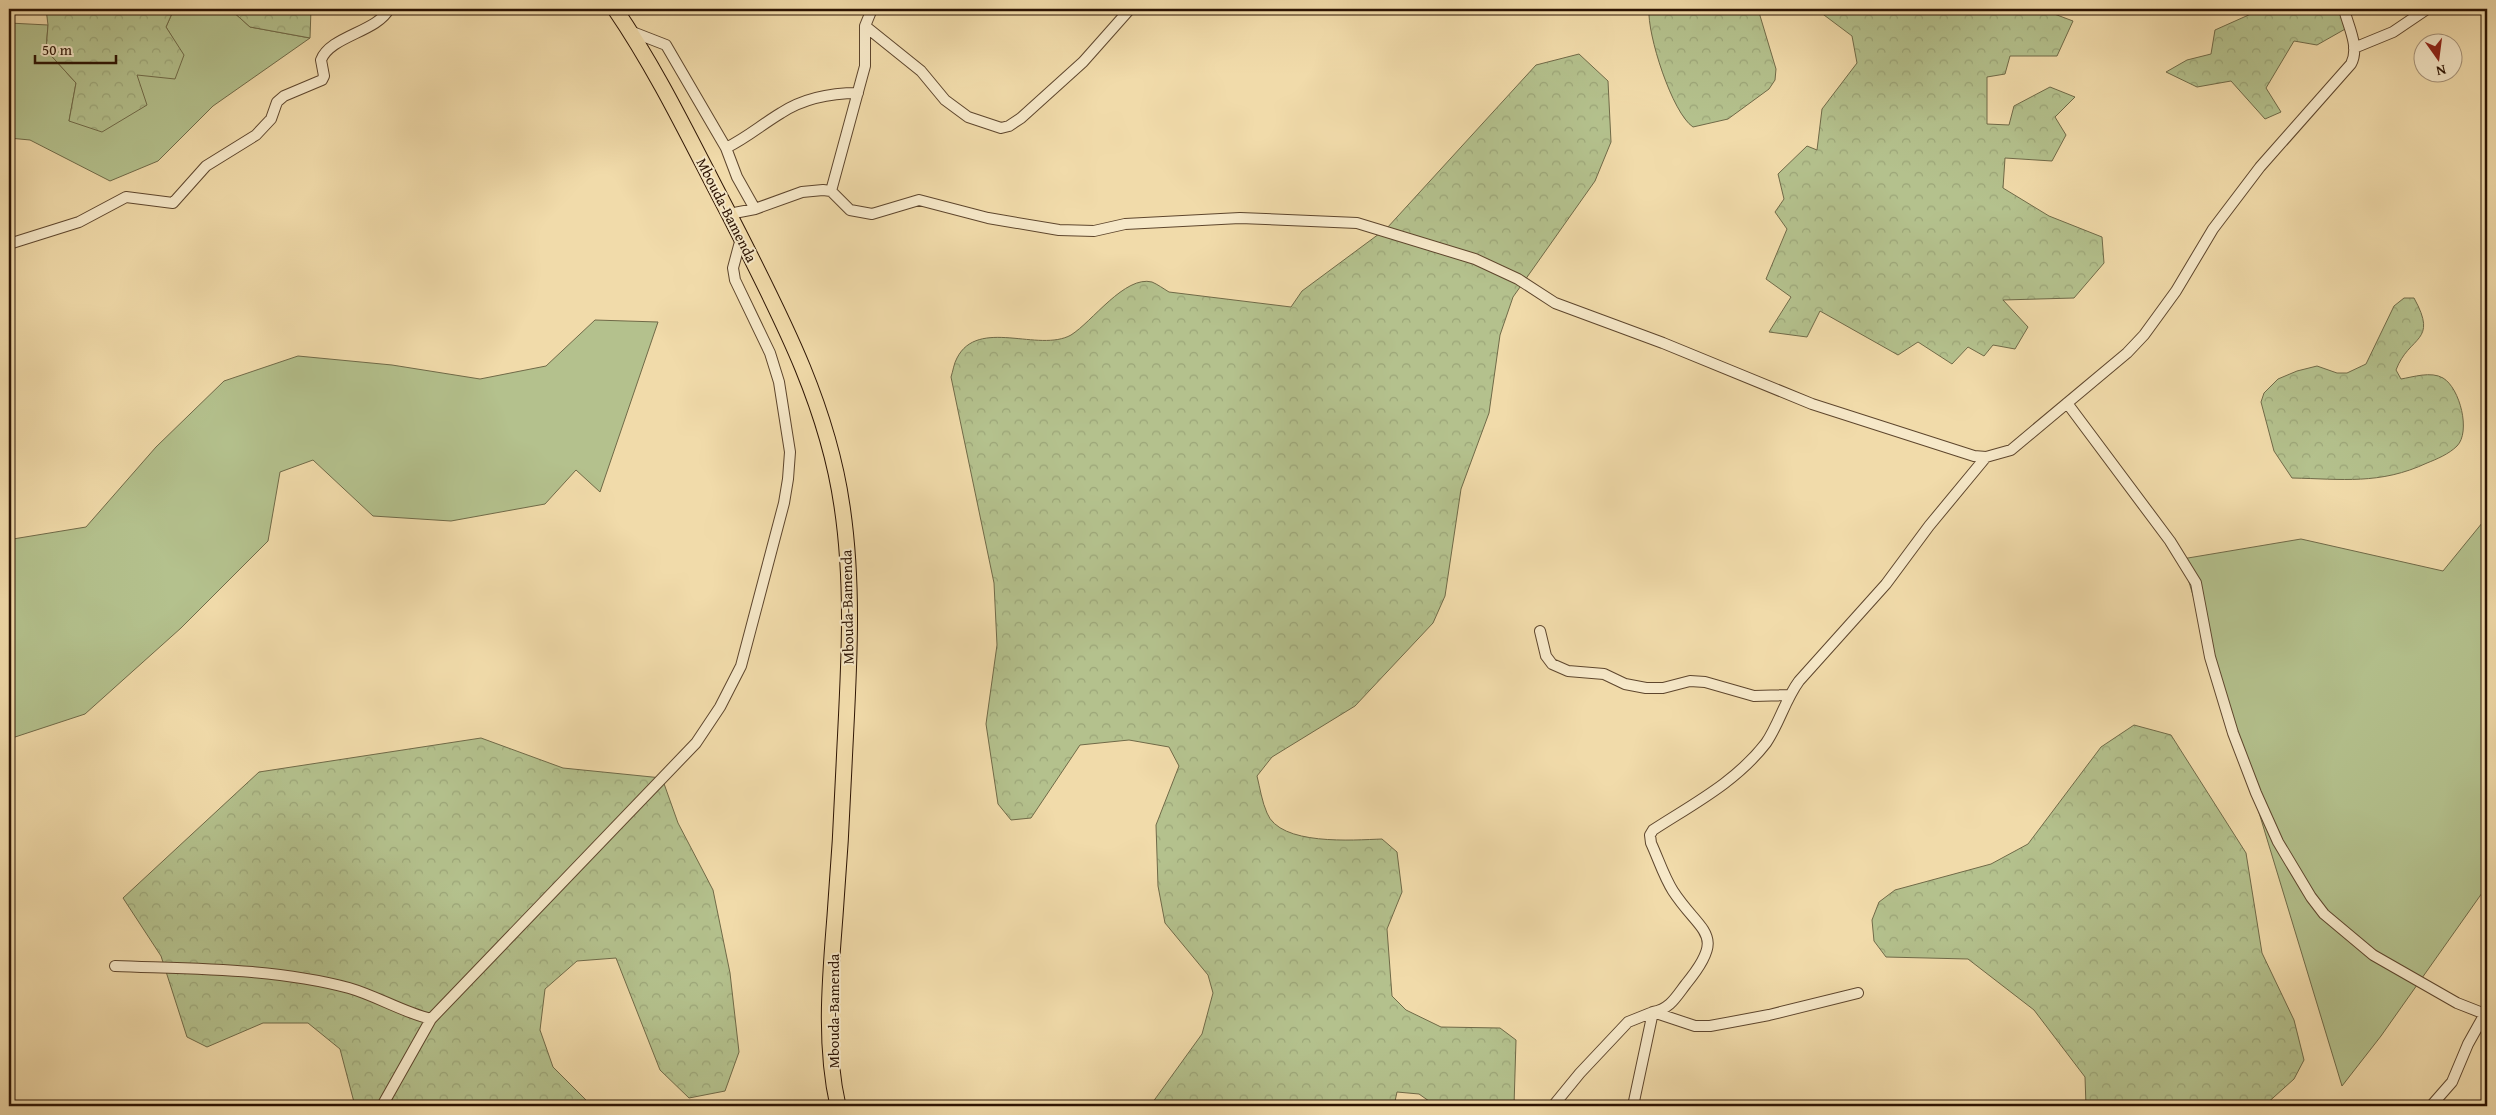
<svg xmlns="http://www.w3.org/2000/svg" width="2496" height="1115" font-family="'Gentium Book Plus',serif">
<defs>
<pattern id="forest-crowns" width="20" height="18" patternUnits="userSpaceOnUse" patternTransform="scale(1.25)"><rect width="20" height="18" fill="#b4c18d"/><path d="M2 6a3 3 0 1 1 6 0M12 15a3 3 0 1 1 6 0" fill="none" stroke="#9ba578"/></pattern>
</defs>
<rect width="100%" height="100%" fill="#f1dbaa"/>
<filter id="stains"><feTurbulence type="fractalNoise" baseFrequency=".004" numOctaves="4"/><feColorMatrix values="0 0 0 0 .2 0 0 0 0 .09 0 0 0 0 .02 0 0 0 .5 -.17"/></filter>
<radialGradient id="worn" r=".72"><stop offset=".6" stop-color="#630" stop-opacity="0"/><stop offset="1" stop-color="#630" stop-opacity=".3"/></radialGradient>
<path fill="#b4c18d" stroke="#706a48" d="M174,9H230L250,27L310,38L213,106L158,161L110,181L30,140L9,138V23L48,25L46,50L76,83L69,121L137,75L183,55L166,27Z
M595,320L658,322L600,492L576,470L545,504L451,521L373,516L313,460L280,472L268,541L181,628L85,714L9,739V537L13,539L86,527L156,447L224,381L298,356L392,365L480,379L546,366Z
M2487,517V886L2381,1036L2342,1086L2182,559L2301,539L2443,571Z"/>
<path fill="url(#forest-crowns)" stroke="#706a48" d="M46,9H174L166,27L184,55L175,79L137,75L147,105L102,132L69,121L76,83L46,50L48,25Z
M230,9H311L310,38L250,27Z
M1649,9H1758L1776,69L1775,80L1769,89L1728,119L1693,127C1672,113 1647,34 1649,9Z
M1816,9H2041L2073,21L2057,56H2010L2005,74L1987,77V124L2009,125L2014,106L2050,87L2075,97L2055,117L2066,135L2052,161L2005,158L2003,188L2049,216L2102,237L2104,263L2074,298L2003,300L2028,327L2015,349L1993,345L1984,356L1968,347L1952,364L1918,342L1898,355L1820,311L1807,337L1769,332L1791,297L1766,279L1787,229L1775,212L1784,199L1778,174L1807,146L1817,150L1822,109L1857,63L1852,36Z
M2262,9H2343L2347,28L2317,45L2294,41L2266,88L2281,112L2265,119L2231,81L2197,87L2166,72L2187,60L2211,54L2215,30Z
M1579,54L1608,81L1611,142L1595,181L1513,297L1500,335L1489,413L1461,489L1445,596L1433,623L1355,706L1272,757L1257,776C1260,788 1262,802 1267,813C1280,846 1353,840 1382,839L1397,852L1402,892L1387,929L1392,996L1406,1010L1441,1027L1500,1028L1516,1040L1514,1106H1436L1419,1094L1397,1092L1394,1106H1150L1202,1034L1213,993L1208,975L1165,923L1158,886L1156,825L1179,766L1169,747L1129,740L1080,745L1031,818L1011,820L998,804L986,724L997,645L994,583L951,377C953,371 954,363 957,358C978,317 1039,353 1071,335C1092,322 1125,275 1152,282C1157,284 1164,289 1169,292L1291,307L1302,291L1387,228L1536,65Z
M2404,298H2414C2439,343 2409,335 2396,370L2401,379C2413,377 2431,371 2443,378C2460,388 2471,432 2457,446C2449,454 2437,459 2427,463C2380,485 2342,479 2292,478L2274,451L2261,402L2264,393L2278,379L2297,371L2317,366L2337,373H2347L2366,364L2394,306Z
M2134,725L2171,735L2246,853L2262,953L2294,1020L2304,1060L2294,1079L2264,1106H2086L2085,1077L2034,1010L1968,959L1886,957L1874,941L1872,920L1879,902L1895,890L1991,864L2028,844L2101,747Z
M481,738L563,768L662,778L678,823L713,890L730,973L739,1052L725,1091L689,1098L660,1070L616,958L577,961L545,989L540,1030L553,1067L592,1106H355L340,1049L308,1023H263L207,1047L187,1037L161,956L123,898L259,772Z"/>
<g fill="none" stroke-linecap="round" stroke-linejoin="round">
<g stroke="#5e462d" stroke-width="12">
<path id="minor" d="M865,26L921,71L945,100L968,117L1001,128L1009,126L1021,118L1083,62L1130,9
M630,31L666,45L726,148L737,177L755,209
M2354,48L2393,32L2427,9
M726,148C748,137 761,125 781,113C804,98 831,93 858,93
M831,191L865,66V26L872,9
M729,214L755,209L802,192L823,190L831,191L850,210L872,214L919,200L988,218L1059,230L1094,231L1125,224L1240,218L1357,223L1475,259L1518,279L1555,303L1663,343L1812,404L1974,456L1986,457L2011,450L2127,353L2144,335L2176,291L2213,229L2260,167L2351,64C2360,47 2348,26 2344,9
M9,244L79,222L126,197L173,203L206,166L256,135L271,119L277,102L284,96L322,80L324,76L321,60C330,36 377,32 389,9
M2067,403L2170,541L2196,583L2210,657L2233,733L2256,793L2278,842L2311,897L2324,914L2373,955L2457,1003L2485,1014
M1540,631L1546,656L1552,664L1568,671L1604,674L1625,684L1646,688H1663L1690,681L1705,682L1754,696L1789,695
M115,966C192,969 274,968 349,988C377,996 402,1012 431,1019
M382,1106L431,1019L696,743L720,707L741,666L784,503L788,479L790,452L779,382L770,353L735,280L733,268L741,238
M1553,1106L1580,1073L1628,1022L1653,1012L1695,1026H1710L1769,1015L1858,993
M1633,1106L1653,1012C1670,1009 1676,997 1686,984C1728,933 1701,934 1673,891C1664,877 1658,858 1651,843L1650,835L1653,830C1693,804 1736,782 1766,743C1779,724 1785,700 1799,681L1886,584L1929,526L1986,457
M2431,1106L2452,1082L2468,1044L2487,1010"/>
</g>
<g stroke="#2d1403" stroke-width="17">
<path id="highway" d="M615,9C660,75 693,146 730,216C777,309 827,401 842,506C855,592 848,680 844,766C842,816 839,866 835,916C830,979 824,1044 838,1106"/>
</g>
<use href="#minor" stroke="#f6e8c8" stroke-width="10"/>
<use href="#highway" stroke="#f1dbaa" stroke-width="15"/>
</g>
<g text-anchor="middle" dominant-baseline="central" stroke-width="4" stroke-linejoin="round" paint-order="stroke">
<g font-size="15" fill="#2d1403" stroke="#f6e8c8">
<text transform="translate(727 210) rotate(63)">Mbouda-Bamenda</text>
<text transform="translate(847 607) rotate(-91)">Mbouda-Bamenda</text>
<text transform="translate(833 1011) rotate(-90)">Mbouda-Bamenda</text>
</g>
</g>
<rect width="2496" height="1115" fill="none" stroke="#f1dbaa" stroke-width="30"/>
<rect x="10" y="10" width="2476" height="1095" fill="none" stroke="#2d1403" stroke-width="2.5"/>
<rect x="15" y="15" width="2466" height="1085" fill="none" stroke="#2d1403"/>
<g transform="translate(2438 58) rotate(166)"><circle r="24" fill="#f6e8c8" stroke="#a69379"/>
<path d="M0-4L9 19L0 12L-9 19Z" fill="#8f2418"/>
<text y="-8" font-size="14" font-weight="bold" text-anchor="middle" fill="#2d1403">N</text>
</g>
<path d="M35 55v8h81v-8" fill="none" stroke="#2d1403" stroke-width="2.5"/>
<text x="42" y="55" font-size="15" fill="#2d1403" stroke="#f6e8c8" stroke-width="4" paint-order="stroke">50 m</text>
<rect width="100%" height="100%" filter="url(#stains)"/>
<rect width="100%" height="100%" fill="url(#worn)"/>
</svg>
